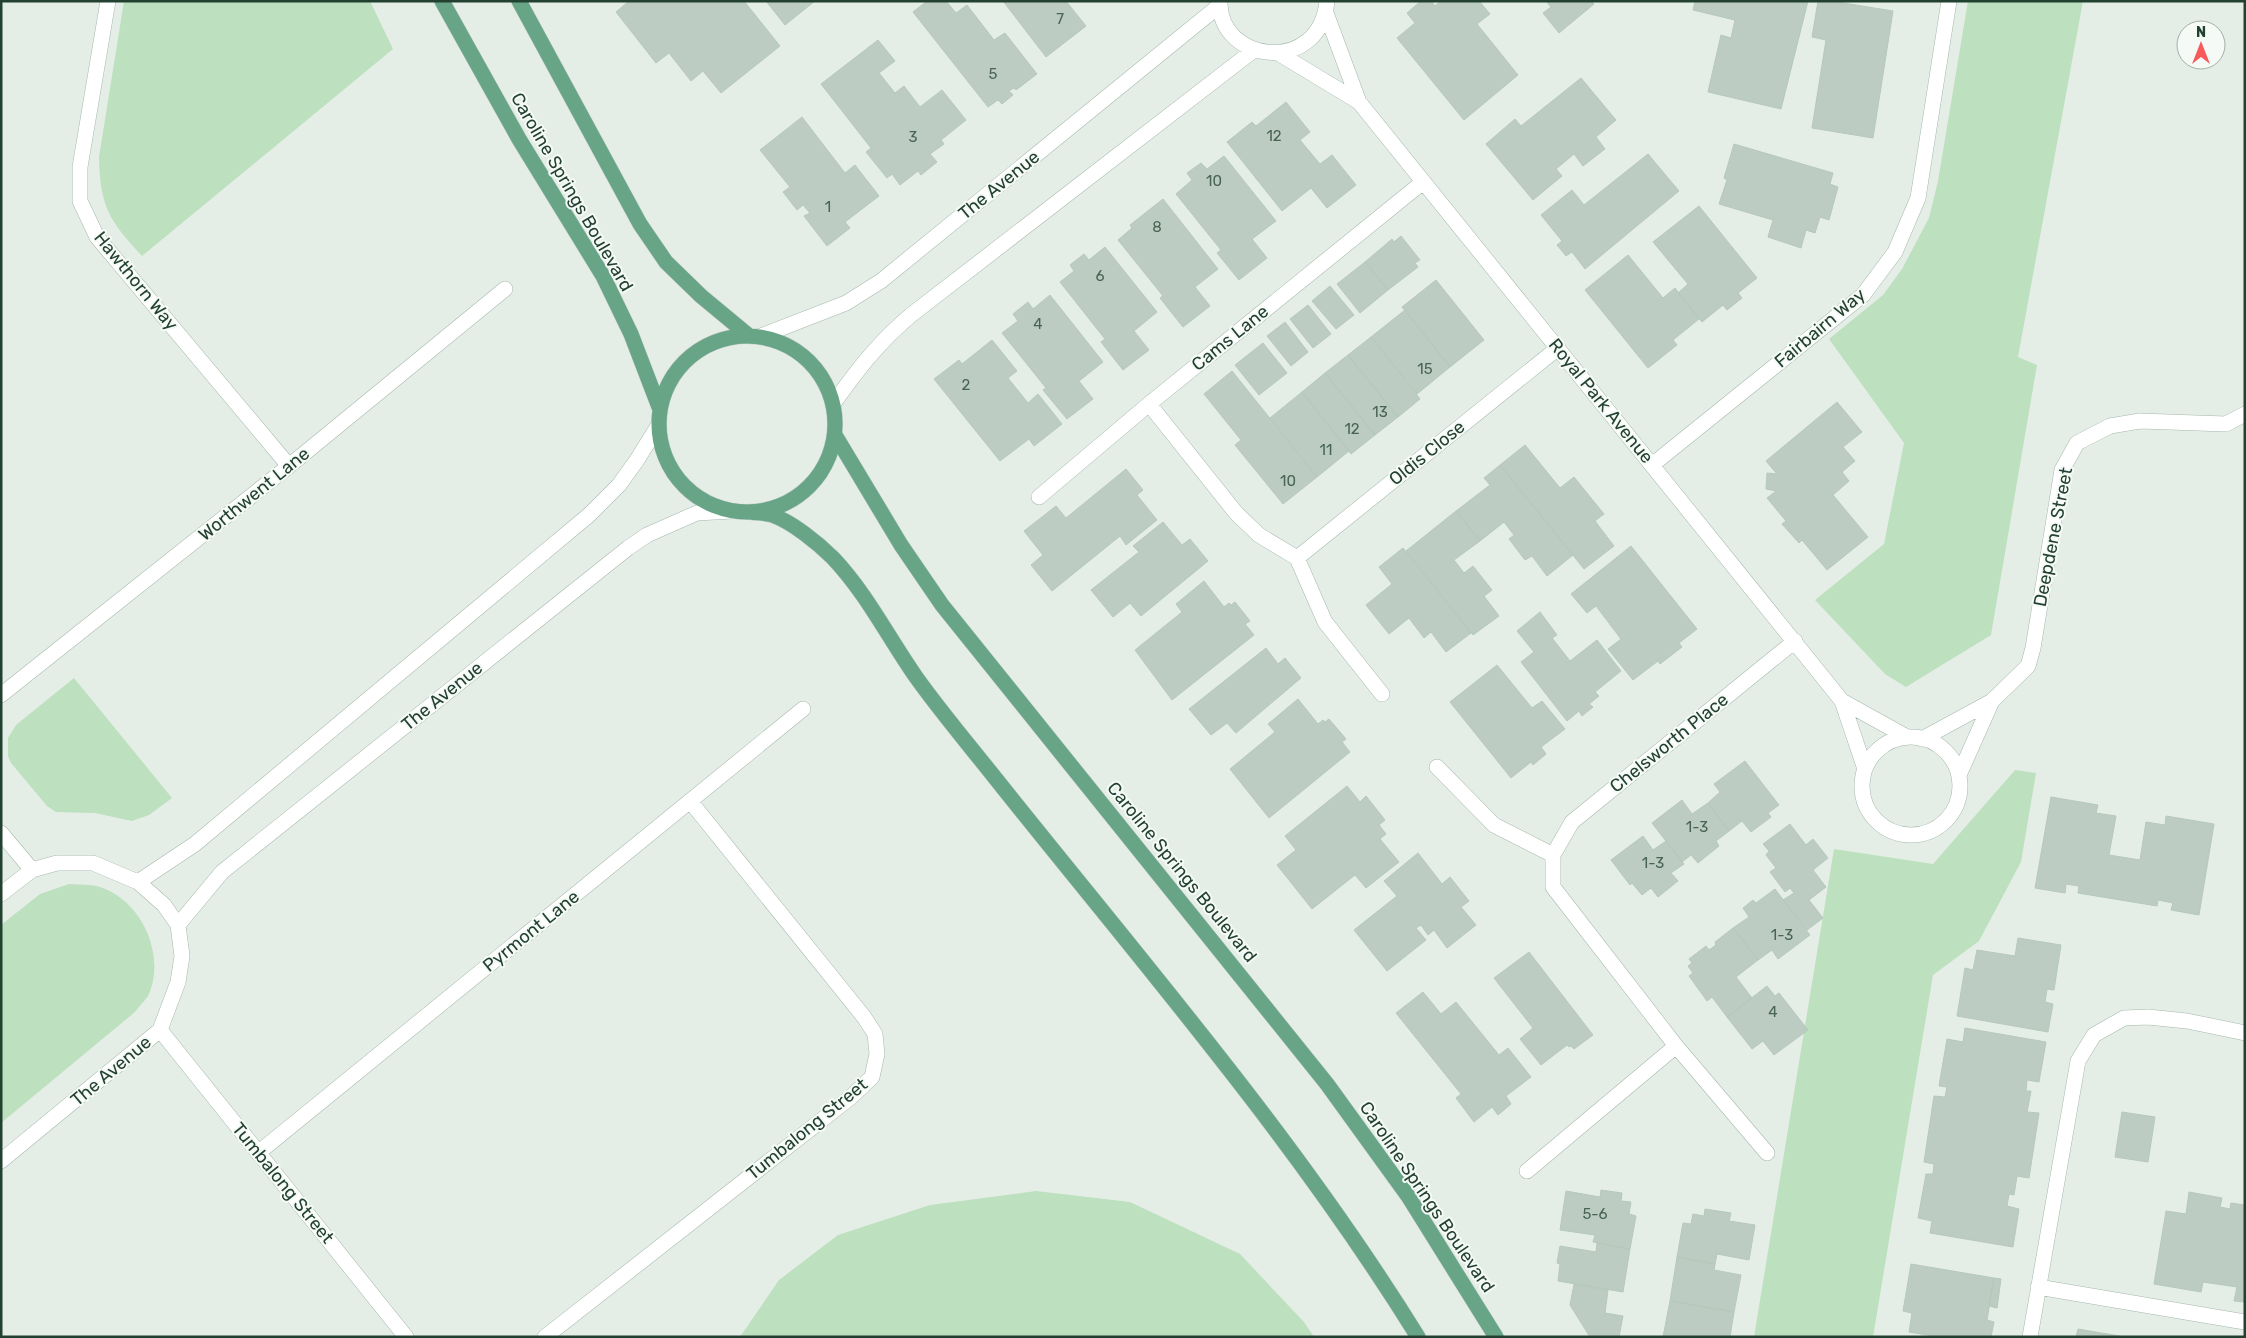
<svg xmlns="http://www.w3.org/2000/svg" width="2246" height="1338" font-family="Rubik,sans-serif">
<rect width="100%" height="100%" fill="#e4eee7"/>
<path fill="#bde0be" d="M124,1H370L393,49L142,256C109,220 100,207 99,157Z
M1968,1H2083L2018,357L2037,365L1991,635L1906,687L1885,674L1815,600L1884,544L1904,443L1829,339L1883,295L1902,269L1929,218L1938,181Z
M74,678L172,798L149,815L132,821L95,813L56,812L47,806L42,800L11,763L8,756V738L16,725Z
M2015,770L2036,773L2021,862L1979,941L1933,975L1873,1337H1754L1834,849L1933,864Z
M69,884C79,885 91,884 100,887C141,900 166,954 149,994C146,1000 139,1006 135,1012L1,1123V925L40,894Z
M1036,1191L1130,1202L1240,1254L1304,1322L1314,1337H740L779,1280L838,1235L930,1205Z"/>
<path fill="#bcccc2" stroke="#b6c8bc" d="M629,1H744L780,46L721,93L703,71L691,81L669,53L656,63L616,12Z
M766,1H815L785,25Z
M927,1H946L956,13L967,5L994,40L1005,33L1037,74L1016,90L1014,88L1009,91L1013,95L1002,104L998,100L988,107L913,12Z
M1003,1H1066L1086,26L1046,57Z
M1421,1H1431L1435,6L1441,1H1479L1490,14L1477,24L1518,75L1464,120L1397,38L1415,23L1407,13Z
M1546,1H1591L1594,4L1559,33L1543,13L1551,7Z
M1695,1H1808L1781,109L1708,92L1721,35L1731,38L1735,20L1693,10Z
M1818,1H1831L1893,11L1873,138L1812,128L1826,40L1812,37Z
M878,40L895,61L879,73L895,93L904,86L920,107L942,90L966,120L941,140L944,144L930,154L937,162L921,175L918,171L900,185L892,174L887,178L866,152L871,148L821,84Z
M1581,78L1616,120L1596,137L1605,149L1583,166L1574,154L1556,169L1562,176L1533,200L1486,144L1515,119L1521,126Z
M1286,102L1310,132L1300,140L1320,164L1332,155L1356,185L1327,208L1311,188L1282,211L1227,142L1252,122L1256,126Z
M802,117L845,173L855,165L879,196L845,222L850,228L827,246L804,216L810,213L803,205L797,210L783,192L790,187L760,150Z
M1734,144L1833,173L1830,184L1838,187L1829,220L1820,217L1815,233L1806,230L1801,248L1768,237L1773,220L1719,204L1727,180L1724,178Z
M1648,154L1679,191L1585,269L1572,252L1566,256L1557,245L1562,241L1541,215L1572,190L1584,205Z
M1224,156L1276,221L1252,239L1267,258L1239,280L1217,253L1221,250L1176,194L1192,180L1187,173L1201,163L1207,169Z
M1163,199L1218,269L1195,287L1210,306L1183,327L1160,298L1163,296L1118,240L1132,228L1130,225Z
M1699,206L1757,278L1738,293L1742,298L1727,310L1723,305L1702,322L1678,293L1688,284L1653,242Z
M1401,236L1420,260L1415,263L1418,267L1388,290L1365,262L1392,239L1394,242Z
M1105,247L1157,312L1134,331L1149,350L1123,370L1101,342L1105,339L1060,282L1074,271L1070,265L1084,254L1089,260Z
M1628,255L1663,298L1675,288L1699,319L1673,340L1677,345L1648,368L1585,290Z
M1365,262L1388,290L1360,313L1337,284Z
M1436,280L1484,340L1450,367L1402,307Z
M1330,286L1354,315L1336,329L1312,301Z
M1050,295L1103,362L1079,381L1093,399L1067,419L1043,390L1046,388L1002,333L1018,321L1013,314L1028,302L1033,309Z
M1308,305L1331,334L1313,348L1290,319Z
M1405,310L1450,367L1417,394L1371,337Z
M1285,322L1308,352L1291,366L1267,336Z
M1371,337L1420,399L1398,417L1348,355Z
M992,340L1017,371L1008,378L1028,403L1038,394L1062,424L1034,446L1029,439L1000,461L934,379L959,360L962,364Z
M1263,343L1287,373L1259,395L1235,365Z
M1348,355L1398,417L1375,435L1325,373Z
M1232,371L1317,477L1283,504L1235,445L1241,440L1204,394Z
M1325,373L1375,435L1351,454L1302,392Z
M1302,392L1349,451L1317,477L1270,418Z
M1837,402L1862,432L1843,447L1855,461L1842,472L1849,481L1833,495L1868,537L1827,570L1802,540L1799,543L1782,524L1786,521L1767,498L1776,491L1766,489L1767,473L1777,474L1766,461Z
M1525,445L1560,488L1574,477L1604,514L1595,521L1614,546L1584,569L1500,465Z
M1500,465L1573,555L1547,576L1532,556L1525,560L1509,539L1514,535L1504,522L1480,541L1456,511L1490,485L1484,478Z
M1126,469L1143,490L1137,495L1157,520L1126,545L1120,536L1052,591L1031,565L1043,555L1024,531L1056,506L1066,518Z
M1456,511L1480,541L1454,560L1464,573L1473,566L1492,590L1484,596L1499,616L1473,635L1406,551Z
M1163,522L1182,545L1190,539L1208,561L1141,616L1130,603L1113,617L1091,590L1139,552L1133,546Z
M1631,546L1697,629L1679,643L1682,647L1660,664L1658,661L1633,680L1608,649L1621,639L1596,606L1587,613L1571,594Z
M1403,548L1471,633L1446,652L1431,632L1424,638L1409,618L1389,634L1366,605L1392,584L1379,567Z
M1204,581L1224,607L1229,603L1231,605L1235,602L1250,621L1245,624L1254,635L1172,700L1135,650L1182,612L1176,604Z
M1540,612L1557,635L1552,638L1570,661L1597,640L1621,671L1595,692L1599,696L1589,704L1593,707L1582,716L1579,711L1567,721L1521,662L1534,652L1517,631Z
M1266,648L1278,664L1285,658L1301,678L1236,733L1227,723L1211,735L1189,709Z
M1497,665L1532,708L1542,701L1565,729L1541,747L1546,754L1533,765L1531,762L1511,778L1450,702Z
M1298,699L1318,724L1323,720L1325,722L1329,719L1346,739L1342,742L1350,752L1269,818L1230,769L1275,732L1268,724Z
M1745,761L1779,805L1768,813L1771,817L1751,832L1742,821L1729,831L1708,803L1720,792L1714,784Z
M1347,786L1360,802L1366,796L1385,820L1379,825L1386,834L1380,839L1399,862L1366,888L1355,875L1312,909L1277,865L1296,850L1285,836Z
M2051,797L2098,805L2096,813L2116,816L2109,855L2140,860L2146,822L2165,825L2166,816L2214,824L2199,915L2171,910L2173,903L2158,900L2157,906L2078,893L2079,886L2066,884L2065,893L2035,888Z
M1682,800L1692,814L1708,803L1729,831L1716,841L1719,846L1698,863L1691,855L1682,862L1652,823Z
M1790,824L1806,845L1813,839L1828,858L1813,870L1826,887L1809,900L1823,918L1807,930L1783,900L1794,893L1790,888L1785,892L1770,872L1776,868L1766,855L1769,851L1763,844Z
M1643,836L1653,850L1666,841L1684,864L1671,873L1678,881L1658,897L1651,888L1642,895L1632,883L1630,885L1611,860Z
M1418,853L1442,884L1450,877L1469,901L1461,907L1476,925L1447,948L1434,930L1428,935L1421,925L1416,928L1426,940L1387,971L1354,930L1397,896L1384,881Z
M1775,889L1810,935L1778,959L1772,950L1758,960L1733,928L1749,917L1743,908L1753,900L1756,903Z
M1733,928L1758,960L1736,977L1752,998L1727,1017L1712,997L1707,1001L1689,976L1693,973L1688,966L1692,963L1689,959L1706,946L1709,950L1716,945L1715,942Z
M2018,938L2061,945L2054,990L2047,989L2045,1002L2053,1004L2048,1032L1957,1016L1965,968L1973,970L1977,950L2015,956Z
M1529,952L1593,1035L1574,1049L1571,1046L1569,1047L1567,1045L1541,1065L1520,1039L1533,1028L1494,978Z
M1767,986L1775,996L1779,993L1808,1030L1774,1055L1763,1041L1752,1049L1727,1017Z
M1423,992L1441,1014L1456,1002L1499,1055L1508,1048L1531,1077L1506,1096L1511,1104L1498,1115L1492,1107L1474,1122L1456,1098L1461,1094L1396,1013Z
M1965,1028L2046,1042L2039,1082L2027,1080L2026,1091H2031L2027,1112L2039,1113L2029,1178L2017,1176L2014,1195L2009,1194L2007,1206L2019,1209L2013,1247L1930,1233L1932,1221L1918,1218L1926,1174H1933L1934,1164L1924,1162L1934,1096L1945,1097L1947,1087L1939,1086L1947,1039L1963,1042Z
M2122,1112L2155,1117L2148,1162L2115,1157Z
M1601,1190L1622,1193L1621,1201L1631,1202L1629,1214L1636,1216L1630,1249L1593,1242L1595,1235L1560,1230L1566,1191L1600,1197Z
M2189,1192L2222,1198L2220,1207L2230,1209L2231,1203L2245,1205V1302L2234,1301L2237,1287L2203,1282L2201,1292L2154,1284L2166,1211L2186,1214Z
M1705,1209L1731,1213L1729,1221L1755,1225L1749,1260L1717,1254L1715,1264L1677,1257L1683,1223L1691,1224L1693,1214L1704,1216Z
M1597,1243L1630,1249L1623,1292L1558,1281L1560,1264L1557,1263L1560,1246L1596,1252Z
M1677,1257L1715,1264L1714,1270L1741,1275L1734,1312L1670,1301Z
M1911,1264L1994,1278L1987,1320L1994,1322L1991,1337H1940L1909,1332L1912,1313L1903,1311Z
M1994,1278L2001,1279L1997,1308L1989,1306Z
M1574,1284L1608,1290L1605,1313L1623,1316L1619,1337H1590L1570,1305Z
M1670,1301L1734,1312L1730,1337H1663Z
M2078,1329L2125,1337H2076Z"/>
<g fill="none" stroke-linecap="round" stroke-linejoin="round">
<g stroke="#a6b7ad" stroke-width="16">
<path id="minor" d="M108,1L80,167V201L97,237L289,466
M1220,1C1218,63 1320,76 1327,1
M1326,13L1359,102L1842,701L1865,769
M1278,53L1359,102
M761,336L846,303L881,281L1220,5
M833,404C858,369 878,343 911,315L1254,50
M1149,404L1236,513L1259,535L1297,558L1325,622L1382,694
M1652,465L1863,295L1895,252L1918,198L1949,1
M1039,497L1149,404L1423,182
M1297,558L1558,348
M1,695L289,466L505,289
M1842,701L1907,737
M1862 786a49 49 0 1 1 98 0a49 49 0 1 1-98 0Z
M1922,739L1992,701L2028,666L2033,648L2062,470L2077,443L2110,426L2140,421L2226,424L2245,414
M1437,767L1494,825L1553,855
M1959,775L1992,701
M1,833L32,870
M138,882L195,844L589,515L619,485L637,460L658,426
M1,894L32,870L57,863H93L138,882L164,905L178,925L182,956L178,982L160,1030L1,1161
M178,925L222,872L628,548L647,535L697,513L732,511
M160,1030L406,1337
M258,1153L803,709
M1767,1153L1676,1046L1553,887V855L1572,822L1795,641
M1527,1171L1676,1046
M2038,1287L2245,1322
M545,1337L851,1097L872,1077L877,1054L875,1034L864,1017L690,801
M2030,1337L2078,1061L2094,1035L2124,1018L2148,1017L2187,1021L2245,1033"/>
</g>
<g stroke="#c1cac5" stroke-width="16">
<path id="major" d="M442,1L519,139L603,276L631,334L659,407
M519,1L640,224L666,262L701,296L748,335
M659 424a88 88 0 1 1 176 0a88 88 0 1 1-176 0Z
M835,435L901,545L942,605L1327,1084L1408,1196L1496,1337
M751,512C757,513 766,513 772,515C792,522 818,543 833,558C867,594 888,637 916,677C941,712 969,745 996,779C1141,961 1295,1138 1418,1337"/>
</g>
<use href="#minor" stroke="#fff" stroke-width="15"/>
<use href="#major" stroke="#67a586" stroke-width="15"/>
</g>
<g text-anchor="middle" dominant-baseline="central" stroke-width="4" stroke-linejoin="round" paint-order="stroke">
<g font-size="15" fill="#496455">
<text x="1060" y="19">7</text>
<text x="993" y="74">5</text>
<text x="1274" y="136">12</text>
<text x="913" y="137">3</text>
<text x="1214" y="181">10</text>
<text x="828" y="207">1</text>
<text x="1157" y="227">8</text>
<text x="1100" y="276">6</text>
<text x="1038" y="324">4</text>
<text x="1425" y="369">15</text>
<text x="966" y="385">2</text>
<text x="1380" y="412">13</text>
<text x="1352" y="429">12</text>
<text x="1326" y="450">11</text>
<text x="1288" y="481">10</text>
<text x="1697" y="827">1-3</text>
<text x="1653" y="863">1-3</text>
<text x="1782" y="935">1-3</text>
<text x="1773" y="1012">4</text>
<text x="1595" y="1214">5-6</text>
</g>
<g font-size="18" fill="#234131" stroke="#f5faf7">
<text transform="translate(999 185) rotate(-39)">The Avenue</text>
<text transform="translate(572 192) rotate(60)">Caroline Springs Boulevard</text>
<text transform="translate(136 281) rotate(51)">Hawthorn Way</text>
<text transform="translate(1820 328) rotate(-40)">Fairbairn Way</text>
<text transform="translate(1230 338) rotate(-39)">Cams Lane</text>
<text transform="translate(1601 401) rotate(51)">Royal Park Avenue</text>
<text transform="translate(1427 453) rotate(-39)">Oldis Close</text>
<text transform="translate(254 494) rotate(-39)">Worthwent Lane</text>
<text transform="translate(2053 537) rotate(-79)">Deepdene Street</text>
<text transform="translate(442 696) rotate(-39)">The Avenue</text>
<text transform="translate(1669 743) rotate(-39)">Chelsworth Place</text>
<text transform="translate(1182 872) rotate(51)">Caroline Springs Boulevard</text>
<text transform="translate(531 931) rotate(-39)">Pyrmont Lane</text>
<text transform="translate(111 1071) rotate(-40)">The Avenue</text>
<text transform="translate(807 1129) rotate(-39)">Tumbalong Street</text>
<text transform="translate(283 1183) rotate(51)">Tumbalong Street</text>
<text transform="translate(1427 1197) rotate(56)">Caroline Springs Boulevard</text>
</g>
</g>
<rect width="2246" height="1338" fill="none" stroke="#234131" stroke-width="5"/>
<g transform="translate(2201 45)"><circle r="24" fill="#f5faf7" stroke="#a1b0a8"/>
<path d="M0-4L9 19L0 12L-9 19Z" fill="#f75a5a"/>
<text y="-8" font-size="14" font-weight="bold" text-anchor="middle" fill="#234131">N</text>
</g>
</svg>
